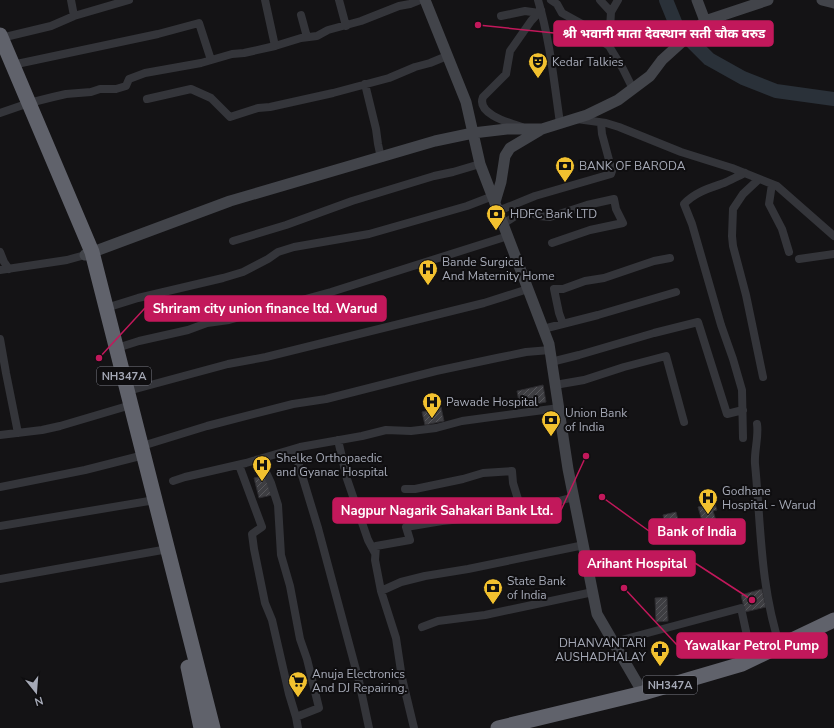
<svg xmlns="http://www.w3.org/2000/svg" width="834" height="728" font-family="'Nunito Sans','Noto Sans Devanagari',sans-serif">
<defs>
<pattern id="building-hatch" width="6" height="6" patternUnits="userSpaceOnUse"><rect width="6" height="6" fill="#3e3e42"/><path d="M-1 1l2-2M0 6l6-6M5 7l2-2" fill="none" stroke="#57575b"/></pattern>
</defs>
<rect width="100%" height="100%" fill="#141315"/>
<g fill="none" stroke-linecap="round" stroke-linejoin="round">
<path stroke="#2a3139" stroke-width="14" d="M666,0L677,27L709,59L743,78L776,91L834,99"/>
</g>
<path fill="url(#building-hatch)" stroke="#2e2d31" d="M543,385L546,402L520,407L517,391Z
M441,407L444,421L425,425L422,412Z
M266,475L272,495L259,498L254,478Z
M711,504V505L715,504L717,510L713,511L718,527L705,531L698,507Z
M676,512L682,536L669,539L663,515Z
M762,589L766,607L745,612L741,595Z
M667,597L668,621L656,622L655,598Z"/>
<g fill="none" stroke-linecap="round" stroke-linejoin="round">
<path stroke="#34353a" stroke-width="8" d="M265,0L275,46
M339,0L346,26
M538,0C550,40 554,82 560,123
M551,0L557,4L562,13L582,24L593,35L609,46L623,69L633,89
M600,0L611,12
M301,15L307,37
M74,16L129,0
M501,16L525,11L539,13
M1,38L51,26L74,16L71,0
M609,46L611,12L618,0
M12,65L158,34L199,23L211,60
M365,84L376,129L378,144L381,158
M147,99L191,89L211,98L230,117L258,108L270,107L333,93L389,78L415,67L430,63L447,56
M0,113L29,103L53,97L66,94L91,92L100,89H116L126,86L129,79L145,73L201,63L232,54L244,53L275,46L301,38L317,36L328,30L361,21L399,6L410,4L420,0
M577,119L606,123L619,127L681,152L732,168L777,186L834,236
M522,127C510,123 476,114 483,97L506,74L510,51L531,21L541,10
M759,179L743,194L733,209L732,236L733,246L746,295L763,377
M772,184L769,204L782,229L789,252
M498,211L535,196L611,174L612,171L602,134L601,123
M503,224L517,215L531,213L539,216L550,217L587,205L614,199L616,209L623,223L590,230L552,243
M233,241L286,225L352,201L434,176L453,172L480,164
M0,252L4,262L9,269
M799,259L834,254
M0,270L67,260L85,255
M106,308L138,298L223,278L243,272L268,259L278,252L294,247L369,234L467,206L493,196
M563,324L559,313L554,289H563L585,281L604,278L654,261L670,258
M543,329L598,315L676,292
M0,339L6,373L18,433
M117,348L139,341L188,330L207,323L229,320L331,292L508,236
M551,362L579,355L654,333L698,322L727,414L743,410
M555,385L584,380L624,367L666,356L684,422
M128,391L228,364L266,357L484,303L528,289
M757,424C759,437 754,451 755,464C761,525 760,587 780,646
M0,435L42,430L60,426L131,405
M743,438L742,390L733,359L721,325L692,224L684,204C695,192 710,188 724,183C731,180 738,176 745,173
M338,440L347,479L368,540L375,553
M142,446L207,426L293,404L326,399L436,371L497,358L526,352L550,350
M294,449L318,528L359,681L369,728
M256,460L263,466L271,483L278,505L281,555L290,586L300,639L307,659L319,708L296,717L298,728
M239,465L262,527L252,534L254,549L265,603L272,620L289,694L296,717
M173,481L185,477L246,463L300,447L362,436L386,430L411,431L436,428L462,421L559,408
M0,487L85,470L144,455
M405,489H415L463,479L483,473L512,471L513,483L521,509
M0,526L155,500
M0,579L168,549
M381,591L401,582L425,576L468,569L584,545
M422,627L438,621L485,615L593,592
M614,642L741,608L752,659
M414,728L402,678L396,638L381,591L375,560L376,546L410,540L406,527L442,521L472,518L487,516L555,502L574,497"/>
<path stroke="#42444a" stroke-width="11" d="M425,0L466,102L480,164L549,344L568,469L597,614L643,693
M822,0L834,3
M705,21L768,0
M495,202L501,182L505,156L510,148L542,129L587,115L618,100L650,76L662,60L705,21L697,0
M85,255L230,201L435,141L473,133L507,129H542"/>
<path stroke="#60626b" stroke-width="15" d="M0,35L92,252L213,728
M188,667L201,728
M498,728L643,693L742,664L834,620"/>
</g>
<defs>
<g id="theatre-pin" transform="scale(1)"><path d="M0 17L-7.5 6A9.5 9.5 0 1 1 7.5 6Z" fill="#f2c12f" stroke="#0f0e10"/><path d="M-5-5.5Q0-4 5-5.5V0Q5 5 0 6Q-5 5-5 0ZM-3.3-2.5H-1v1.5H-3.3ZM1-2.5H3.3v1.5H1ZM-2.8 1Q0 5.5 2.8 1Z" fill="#111"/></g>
<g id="bank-pin" transform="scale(1)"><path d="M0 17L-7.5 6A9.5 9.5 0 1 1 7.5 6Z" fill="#f2c12f" stroke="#0f0e10"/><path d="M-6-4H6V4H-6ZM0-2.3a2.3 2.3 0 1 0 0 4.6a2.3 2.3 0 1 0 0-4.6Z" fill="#111"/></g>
<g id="hospital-pin" transform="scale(1)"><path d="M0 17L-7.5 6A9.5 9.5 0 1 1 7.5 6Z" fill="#f2c12f" stroke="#0f0e10"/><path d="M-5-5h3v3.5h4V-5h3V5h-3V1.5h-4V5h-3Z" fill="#111"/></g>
<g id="pharmacy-pin" transform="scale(1)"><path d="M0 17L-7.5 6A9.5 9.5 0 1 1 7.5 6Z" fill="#f2c12f" stroke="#0f0e10"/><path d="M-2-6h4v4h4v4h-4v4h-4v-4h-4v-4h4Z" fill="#111"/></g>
<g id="supermarket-pin" transform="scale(1)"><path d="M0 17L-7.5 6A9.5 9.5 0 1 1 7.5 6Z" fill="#f2c12f" stroke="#0f0e10"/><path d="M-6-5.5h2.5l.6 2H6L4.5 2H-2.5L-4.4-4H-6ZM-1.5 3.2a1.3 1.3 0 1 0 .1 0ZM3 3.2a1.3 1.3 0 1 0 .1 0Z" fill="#111"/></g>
</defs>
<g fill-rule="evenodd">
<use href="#theatre-pin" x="538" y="62"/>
<use href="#bank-pin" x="565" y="166"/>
<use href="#bank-pin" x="496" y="214"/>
<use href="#hospital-pin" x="428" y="269"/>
<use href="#hospital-pin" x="432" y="402"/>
<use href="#bank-pin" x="551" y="420"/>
<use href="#hospital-pin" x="262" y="465"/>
<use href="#hospital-pin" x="708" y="498"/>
<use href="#bank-pin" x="493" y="588"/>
<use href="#pharmacy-pin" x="660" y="650"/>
<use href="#supermarket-pin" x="298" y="681"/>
</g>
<g text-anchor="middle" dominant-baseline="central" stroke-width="4" stroke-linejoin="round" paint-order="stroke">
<g fill="#0f0e10" stroke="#787a84" stroke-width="1">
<rect x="97" y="367" width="54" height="18" rx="3"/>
<rect x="643" y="676" width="54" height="18" rx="3"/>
</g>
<g font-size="11" font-weight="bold" fill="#a5a9b6">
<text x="124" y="376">NH347A</text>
<text x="670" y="685">NH347A</text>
</g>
<g font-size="12" fill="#a5a9b6" stroke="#0f0e10" text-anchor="start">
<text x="552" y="62">Kedar Talkies</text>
<text x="579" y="166">BANK OF BARODA</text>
<text x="510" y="214">HDFC Bank LTD</text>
<text x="442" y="262">Bande Surgical<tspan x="442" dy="14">And Maternity Home</tspan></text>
<text x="446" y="402">Pawade Hospital</text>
<text x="565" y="413">Union Bank<tspan x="565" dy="14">of India</tspan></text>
<text x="276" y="458">Shelke Orthopaedic<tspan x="276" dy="14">and Gyanac Hospital</tspan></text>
<text x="722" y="491">Godhane<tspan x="722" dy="14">Hospital - Warud</tspan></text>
<text x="507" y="581">State Bank<tspan x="507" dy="14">of India</tspan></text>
<text x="646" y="643" text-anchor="end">DHANVANTARI<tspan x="646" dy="14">AUSHADHALAY</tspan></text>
<text x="312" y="674">Anuja Electronics<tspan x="312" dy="14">And DJ Repairing.</tspan></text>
</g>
</g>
<path fill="none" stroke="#c2185b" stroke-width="1.5" d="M478 25L554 33M99 358L145 308M586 456L561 510M602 497L649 531M752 600L695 563M624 588L677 645"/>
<g fill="#c2185b" stroke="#0f0e10" stroke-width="1.5">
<circle cx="478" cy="25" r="4"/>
<circle cx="99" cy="358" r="4"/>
<circle cx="586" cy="456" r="4"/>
<circle cx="602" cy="497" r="4"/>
<circle cx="752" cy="600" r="4"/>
<circle cx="624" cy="588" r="4"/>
</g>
<g fill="#c2185b" stroke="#c2185b" stroke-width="1.5">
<rect x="554" y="21" width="219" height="25" rx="4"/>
<rect x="145" y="296" width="241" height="25" rx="4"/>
<rect x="333" y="498" width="228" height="25" rx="4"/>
<rect x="649" y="519" width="96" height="25" rx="4"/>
<rect x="579" y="551" width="116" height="25" rx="4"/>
<rect x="677" y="633" width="150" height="25" rx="4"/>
</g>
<g font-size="13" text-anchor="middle" font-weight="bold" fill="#fff">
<text x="664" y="38">श्री भवानी माता देवस्थान सती चौक वरुड</text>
<text x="265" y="313">Shriram city union finance ltd. Warud</text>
<text x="447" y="515">Nagpur Nagarik Sahakari Bank Ltd.</text>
<text x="697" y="536">Bank of India</text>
<text x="637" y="568">Arihant Hospital</text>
<text x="752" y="650">Yawalkar Petrol Pump</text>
</g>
<g transform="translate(36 692) rotate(163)" stroke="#0f0e10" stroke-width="3" paint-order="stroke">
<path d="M0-3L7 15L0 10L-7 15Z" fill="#a5a9b6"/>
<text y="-6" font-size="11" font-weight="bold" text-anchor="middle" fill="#a5a9b6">N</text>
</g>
</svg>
